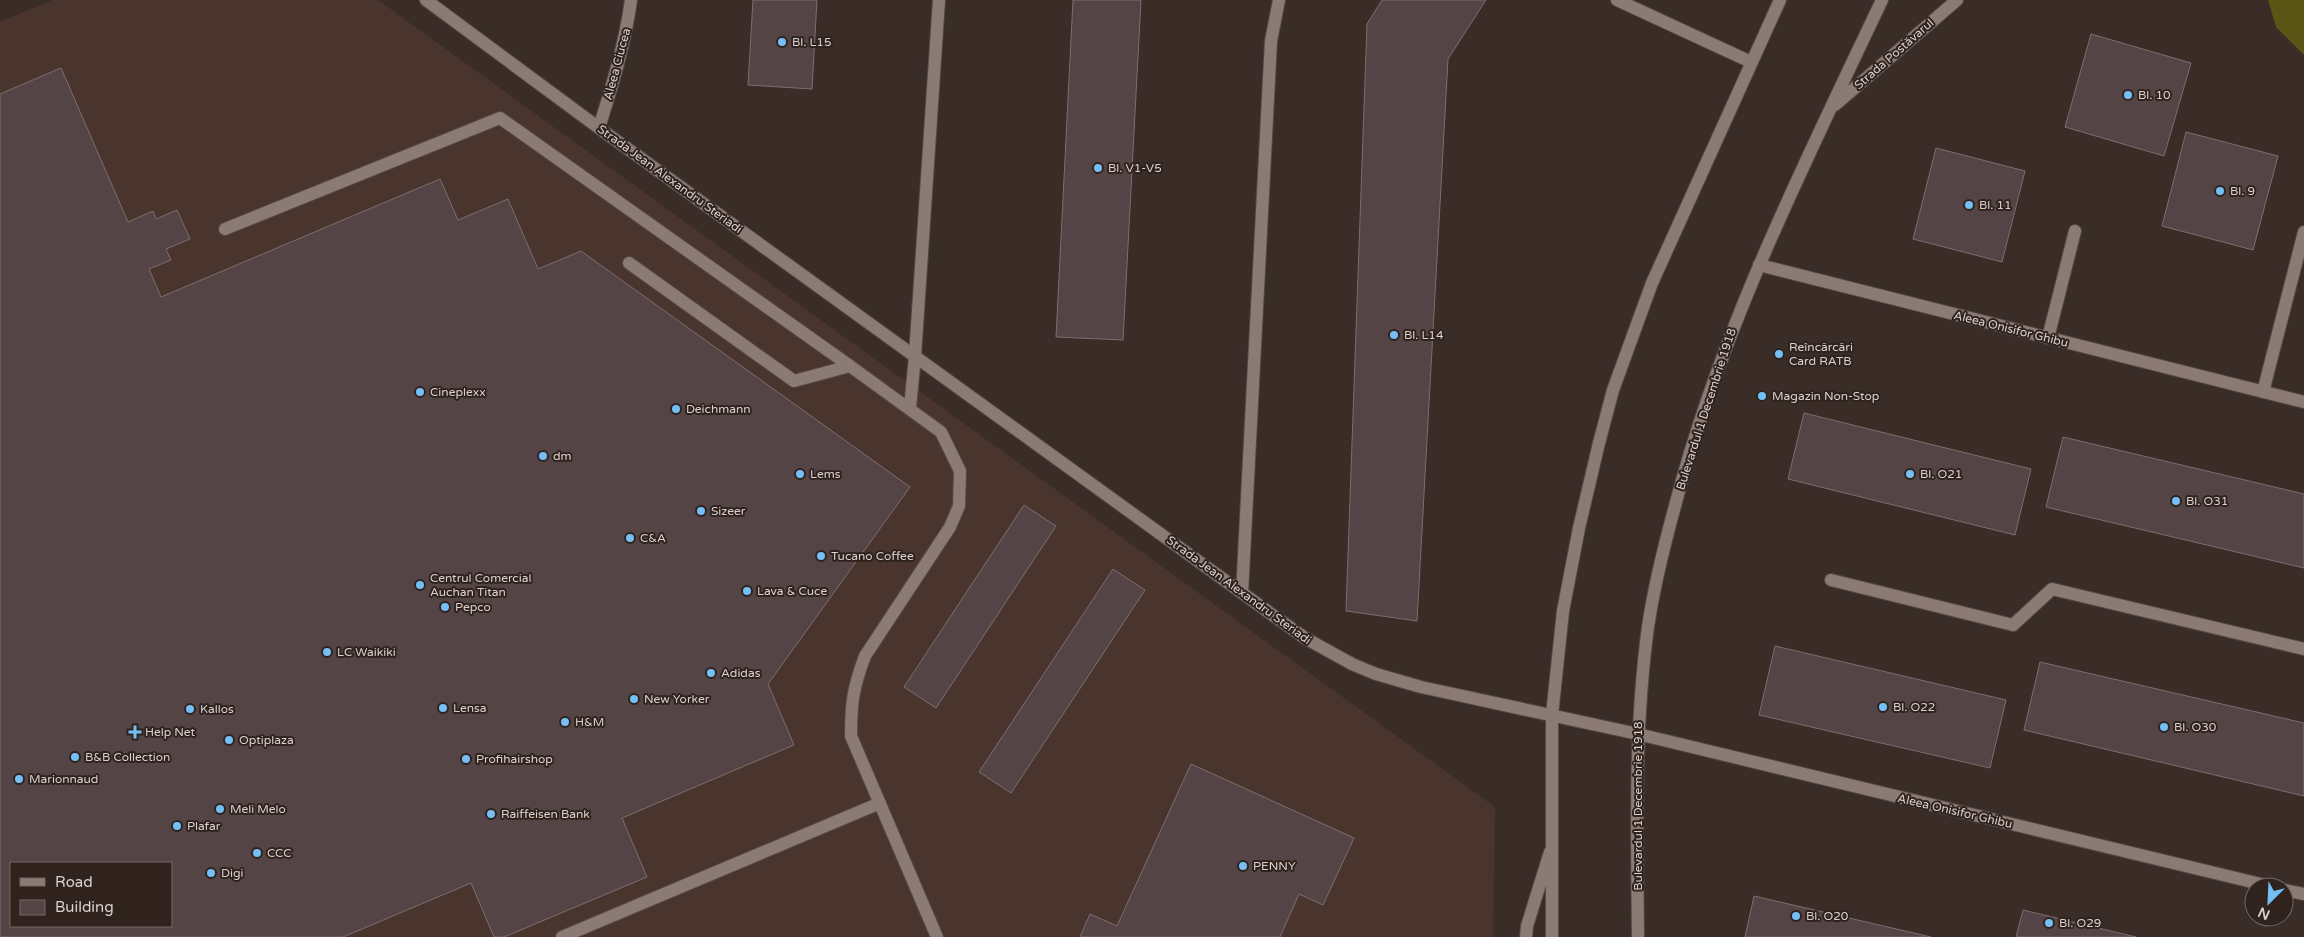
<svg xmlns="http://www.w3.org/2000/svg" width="2304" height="937" font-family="'Varela Round',sans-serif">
<rect width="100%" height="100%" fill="#3a2c27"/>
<path fill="#49352e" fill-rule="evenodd" d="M52,0H378L1495,807L1493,937H0V22ZM11,863H171V926H11Z"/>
<path fill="#5a5616" d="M2268,0H2304V55L2276,27Z"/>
<path fill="#544446" stroke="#7f6d6f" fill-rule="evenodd" d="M753,0H817L812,89L748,85Z
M1073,0H1141L1123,340L1056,337Z
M1382,0H1486L1448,59L1417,621L1346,611L1367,24Z
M2091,34L2191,63L2164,156L2065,127Z
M61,68L128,222L153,211L156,219L177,210L190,239L166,249L171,260L149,269L161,297L440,179L458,220L508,199L538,269L581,251L910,487L768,684L794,745L622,818L647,877L504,937H494L471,883L343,937H0V94ZM11,863H171V926H11Z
M2186,132L2278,156L2253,250L2162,226Z
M1936,148L2025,171L2002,262L1913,239Z
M1804,413L2031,469L2015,535L1788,479Z
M2063,437L2304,494V568L2046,507Z
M1024,505L1056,526L936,708L904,687Z
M1113,569L1145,590L1011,793L979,772Z
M1775,646L2006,700L1990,768L1759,715Z
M2040,662L2304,723V796L2024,730Z
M1191,764L1354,838L1323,905L1299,894L1280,937H1080L1090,914L1117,926Z
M1754,896L1931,937H1745Z
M2023,910L2136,937H2016Z"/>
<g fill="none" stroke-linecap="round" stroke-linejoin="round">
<g stroke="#554a45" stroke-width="14">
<path id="lane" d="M1617,0L1751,62
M225,229L500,118L850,366
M629,263L794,381L850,366L941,432L960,471L959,506L950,527L865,656C853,688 851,703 851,736L937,937
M2048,338L2075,231
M2263,392L2304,232
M910,408L915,356
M1831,580L2013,625L2052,589L2304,649
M562,937L880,803
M1526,937L1527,926L1550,852"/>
</g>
<g stroke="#554a45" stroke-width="14">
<path id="street" d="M426,0L599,128L1281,621L1305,638L1352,664L1376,674L1421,687L1638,734L2273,887
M599,128C612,86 625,44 631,0
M1759,265L2304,402
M915,356L939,0
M1242,593L1271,41L1279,0
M2284,890L2304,894"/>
</g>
<g stroke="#554a45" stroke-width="14">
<path id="secondary" d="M1835,105L1957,0
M1552,937V715L1563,611L1579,528L1599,443L1613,390L1652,283L1780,0
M1638,937C1637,833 1634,730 1648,627C1654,586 1664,546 1675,506C1721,329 1804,165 1882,0"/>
</g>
<use href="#lane" stroke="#8c7b75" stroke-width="12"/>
<use href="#street" stroke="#8c7b75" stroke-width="12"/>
<use href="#secondary" stroke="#8c7b75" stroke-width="12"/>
</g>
<g fill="#74c0f6" stroke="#30231e" stroke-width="2">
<circle cx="782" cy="42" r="5"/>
<circle cx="2128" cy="95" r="5"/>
<circle cx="1098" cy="168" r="5"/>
<circle cx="2220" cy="191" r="5"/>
<circle cx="1969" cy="205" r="5"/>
<circle cx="1394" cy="335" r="5"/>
<circle cx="1779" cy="354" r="5"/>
<circle cx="420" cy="392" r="5"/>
<circle cx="1762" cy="396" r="5"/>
<circle cx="676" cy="409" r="5"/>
<circle cx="543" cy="456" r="5"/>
<circle cx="800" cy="474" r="5"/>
<circle cx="1910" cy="474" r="5"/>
<circle cx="2176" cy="501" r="5"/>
<circle cx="701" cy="511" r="5"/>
<circle cx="630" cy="538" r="5"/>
<circle cx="821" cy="556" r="5"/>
<circle cx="420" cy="585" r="5"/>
<circle cx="747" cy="591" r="5"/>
<circle cx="445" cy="607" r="5"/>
<circle cx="327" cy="652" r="5"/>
<circle cx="711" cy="673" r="5"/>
<circle cx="634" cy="699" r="5"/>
<circle cx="1883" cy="707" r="5"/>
<circle cx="443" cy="708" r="5"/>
<circle cx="190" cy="709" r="5"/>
<circle cx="565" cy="722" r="5"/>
<circle cx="2164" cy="727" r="5"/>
<path d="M132.5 724.5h5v5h5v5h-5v5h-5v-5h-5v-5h5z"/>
<circle cx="229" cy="740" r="5"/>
<circle cx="75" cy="757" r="5"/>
<circle cx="466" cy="759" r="5"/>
<circle cx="19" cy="779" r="5"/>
<circle cx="220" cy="809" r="5"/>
<circle cx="491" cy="814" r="5"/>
<circle cx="177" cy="826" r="5"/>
<circle cx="257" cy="853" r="5"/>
<circle cx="1243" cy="866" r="5"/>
<circle cx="211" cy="873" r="5"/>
<circle cx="1796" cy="916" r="5"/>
<circle cx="2049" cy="923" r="5"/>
</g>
<g text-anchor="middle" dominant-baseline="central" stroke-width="4" stroke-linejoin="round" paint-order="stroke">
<g font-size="12" fill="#dad1ce" stroke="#30231e" text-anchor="start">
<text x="792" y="42">Bl. L15</text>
<text x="2138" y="95">Bl. 10</text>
<text x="1108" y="168">Bl. V1-V5</text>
<text x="2230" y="191">Bl. 9</text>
<text x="1979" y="205">Bl. 11</text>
<text x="1404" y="335">Bl. L14</text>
<text x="1789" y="347">Reîncărcări<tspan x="1789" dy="14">Card RATB</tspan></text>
<text x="430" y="392">Cineplexx</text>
<text x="1772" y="396">Magazin Non-Stop</text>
<text x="686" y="409">Deichmann</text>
<text x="553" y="456">dm</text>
<text x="810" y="474">Lems</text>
<text x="1920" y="474">Bl. O21</text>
<text x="2186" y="501">Bl. O31</text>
<text x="711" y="511">Sizeer</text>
<text x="640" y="538">C&amp;A</text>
<text x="831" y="556">Tucano Coffee</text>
<text x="430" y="578">Centrul Comercial<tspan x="430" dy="14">Auchan Titan</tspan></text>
<text x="757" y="591">Lava &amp; Cuce</text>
<text x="455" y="607">Pepco</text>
<text x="337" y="652">LC Waikiki</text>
<text x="721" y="673">Adidas</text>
<text x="644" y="699">New Yorker</text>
<text x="1893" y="707">Bl. O22</text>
<text x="453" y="708">Lensa</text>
<text x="200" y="709">Kallos</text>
<text x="575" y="722">H&amp;M</text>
<text x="2174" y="727">Bl. O30</text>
<text x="145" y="732">Help Net</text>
<text x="239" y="740">Optiplaza</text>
<text x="85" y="757">B&amp;B Collection</text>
<text x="476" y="759">Profihairshop</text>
<text x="29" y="779">Marionnaud</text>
<text x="230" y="809">Meli Melo</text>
<text x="501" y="814">Raiffeisen Bank</text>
<text x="187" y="826">Plafar</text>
<text x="267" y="853">CCC</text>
<text x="1253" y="866">PENNY</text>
<text x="221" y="873">Digi</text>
<text x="1806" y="916">Bl. O20</text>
<text x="2059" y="923">Bl. O29</text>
</g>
<g font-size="12" fill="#dad1ce" stroke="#30231e">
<text transform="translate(1894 54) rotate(-41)">Strada Postăvarul</text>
<text transform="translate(617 64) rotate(-75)">Aleea Ciucea</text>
<text transform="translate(670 179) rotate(36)">Strada Jean Alexandru Steriadi</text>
<text transform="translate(2011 329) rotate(14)">Aleea Onisifor Ghibu</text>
<text transform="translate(1706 409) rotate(-72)">Bulevardul 1 Decembrie 1918</text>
<text transform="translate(1239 590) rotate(36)">Strada Jean Alexandru Steriadi</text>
<text transform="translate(1638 806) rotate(-90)">Bulevardul 1 Decembrie 1918</text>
<text transform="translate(1955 811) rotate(13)">Aleea Onisifor Ghibu</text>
</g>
</g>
<rect x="10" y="862" width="162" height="65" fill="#30231e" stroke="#746964"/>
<rect x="20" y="878" width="25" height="8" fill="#8c7b75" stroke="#746964"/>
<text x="55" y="887" font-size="15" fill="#dad1ce">Road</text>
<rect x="20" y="900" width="25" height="15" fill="#544446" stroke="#746964"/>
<text x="55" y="912" font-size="15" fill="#dad1ce">Building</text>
<g transform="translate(2269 902) rotate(204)"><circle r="24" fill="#30231e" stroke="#746964"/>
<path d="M0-4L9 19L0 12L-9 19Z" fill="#74c0f6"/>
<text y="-8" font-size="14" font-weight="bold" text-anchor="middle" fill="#dad1ce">N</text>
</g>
</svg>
